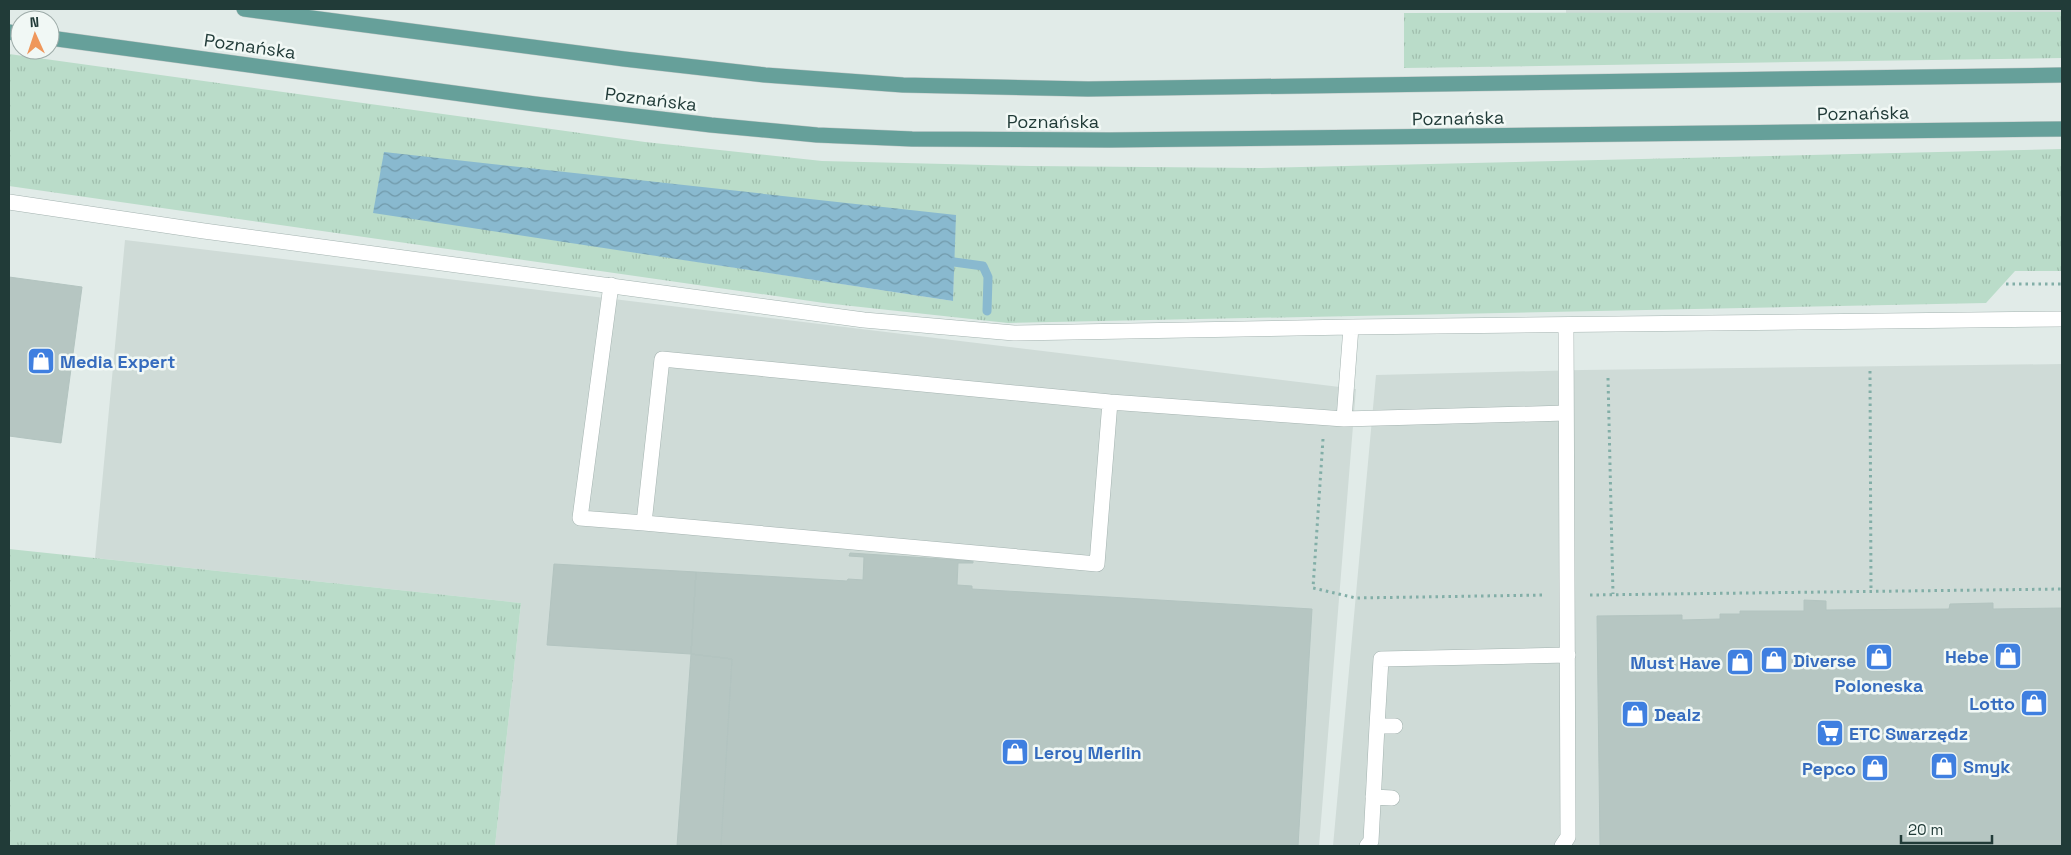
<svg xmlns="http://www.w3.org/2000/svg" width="2071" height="855" font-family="'Space Grotesk',sans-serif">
<defs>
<pattern id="grass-tufts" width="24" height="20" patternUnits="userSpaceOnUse" patternTransform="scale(1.25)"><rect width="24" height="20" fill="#badcc9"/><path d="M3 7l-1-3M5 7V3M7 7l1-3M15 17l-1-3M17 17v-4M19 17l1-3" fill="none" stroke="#a0bead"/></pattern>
<pattern id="water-waves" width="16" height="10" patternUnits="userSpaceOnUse" patternTransform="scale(1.25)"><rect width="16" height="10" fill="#89b9cf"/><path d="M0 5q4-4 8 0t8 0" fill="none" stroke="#7098a9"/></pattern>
</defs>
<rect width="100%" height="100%" fill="#e1ebe8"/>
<path fill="#cfdbd7" d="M1566,9H2062V12L1566,13Z
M125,240L1356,389L1319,846H495L521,603L95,558Z
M2062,364V846H1333L1376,375L1582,370Z"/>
<path fill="url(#grass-tufts)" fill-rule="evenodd" d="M2062,12V58L1404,68V13Z
M9,54L645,142L822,161L1031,166L1261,168L2062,149V271H2015L1986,303L1008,323L824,303L9,186ZM373,212L955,215L953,301Z
M9,549L521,603L495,846H9Z"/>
<path fill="url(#water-waves)" d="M384,152L956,215L953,301L373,213Z"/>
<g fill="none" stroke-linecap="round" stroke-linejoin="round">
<path stroke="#89b9cf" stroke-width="9" d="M954,262L983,266L988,277L987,311"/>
</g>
<path fill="#b6c6c2" stroke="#b3c4c0" d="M9,277L82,287L61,443L9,436Z
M850,553L973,561V563H958L957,585L972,586V589L1312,609L1298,846H721L732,659L691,654L696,572L847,581L848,579L863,580L864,557L849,556Z
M554,564L696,572L691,654L547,645Z
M1804,600L1826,601V610L1949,609L1950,604L1993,603V609L2062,608V846H1600L1597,616L1682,615V620L1720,619V614H1740V611H1804Z
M691,654L732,659L721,846H677Z"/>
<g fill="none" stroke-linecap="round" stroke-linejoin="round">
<g stroke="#a4b3b0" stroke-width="16">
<path id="minor" d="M9,202L204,231L864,320L1014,333L1351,327L2062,319
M611,285L580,518L644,523L662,359L1110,402L1344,419L1351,327
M1344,419L1566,413
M644,523L1097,564L1110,402
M1377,726L1381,659L1568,655
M1373,797L1392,798
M1367,846L1371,841L1377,726H1395
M1562,846L1568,837L1566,326"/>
</g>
<g stroke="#c1c8c7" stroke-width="16">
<path id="major" d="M244,9L624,59L765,75L903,85L1088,89L2062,75
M9,32L20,34
M50,38L535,104L711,125L817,135L912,139L1110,140L2062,129"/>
</g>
<path stroke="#82aea7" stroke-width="3" stroke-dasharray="2.5 4" stroke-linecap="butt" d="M2006,284H2062
M1870,371L1871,591
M1608,378L1613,594
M1323,439L1313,588L1356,598L1544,595
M1590,595L2062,589"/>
<use href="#minor" stroke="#fff" stroke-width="15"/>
<use href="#major" stroke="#66a09a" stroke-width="15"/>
</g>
<defs>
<g id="shop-square" transform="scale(1.4375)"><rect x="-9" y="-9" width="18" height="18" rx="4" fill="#3f7fe0" stroke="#f1f8f5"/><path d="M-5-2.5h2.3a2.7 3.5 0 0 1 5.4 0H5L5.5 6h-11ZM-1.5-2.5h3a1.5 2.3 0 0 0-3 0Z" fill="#fff"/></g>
<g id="supermarket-square" transform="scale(1.4375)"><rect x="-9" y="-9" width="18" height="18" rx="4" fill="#3f7fe0" stroke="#f1f8f5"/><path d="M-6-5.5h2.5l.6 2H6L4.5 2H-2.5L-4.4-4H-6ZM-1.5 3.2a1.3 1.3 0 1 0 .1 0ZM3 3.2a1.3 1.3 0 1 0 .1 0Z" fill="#fff"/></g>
</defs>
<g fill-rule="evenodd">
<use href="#shop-square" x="41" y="361"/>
<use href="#shop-square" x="2008" y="656"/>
<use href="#shop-square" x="1879" y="657"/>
<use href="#shop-square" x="1774" y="660"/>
<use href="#shop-square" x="1740" y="662"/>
<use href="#shop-square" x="2034" y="703"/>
<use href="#shop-square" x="1635" y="714"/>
<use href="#supermarket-square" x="1830" y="733"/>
<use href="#shop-square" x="1015" y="752"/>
<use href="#shop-square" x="1944" y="766"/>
<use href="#shop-square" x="1875" y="768"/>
</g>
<g text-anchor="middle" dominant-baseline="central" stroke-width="5" stroke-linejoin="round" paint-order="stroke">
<g font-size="18" fill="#213b38" stroke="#f1f8f5">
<text transform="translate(250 46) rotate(8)">Poznańska</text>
<text transform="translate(651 99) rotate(7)">Poznańska</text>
<text transform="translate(1863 113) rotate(-1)">Poznańska</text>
<text transform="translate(1458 118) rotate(-1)">Poznańska</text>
<text x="1053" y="121">Poznańska</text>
</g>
<g font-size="18" font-weight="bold" fill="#366cbe" stroke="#f1f8f5" text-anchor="start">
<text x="60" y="361">Media Expert</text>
<text x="1989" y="656" text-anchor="end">Hebe</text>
<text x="1793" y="660">Diverse</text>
<text x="1721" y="662" text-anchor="end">Must Have</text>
<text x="1879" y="685" text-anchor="middle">Poloneska</text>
<text x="2015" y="703" text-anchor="end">Lotto</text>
<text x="1654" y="714">Dealz</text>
<text x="1849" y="733">ETC Swarzędz</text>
<text x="1034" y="752">Leroy Merlin</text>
<text x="1963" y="766">Smyk</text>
<text x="1856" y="768" text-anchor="end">Pepco</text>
</g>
</g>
<rect width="2071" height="855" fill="none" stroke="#213b38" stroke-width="20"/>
<g transform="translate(35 35) rotate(357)"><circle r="24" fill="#f1f8f5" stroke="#9eaca9"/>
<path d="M0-4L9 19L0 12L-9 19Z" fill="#ef975b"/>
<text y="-8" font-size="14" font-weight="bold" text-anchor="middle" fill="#213b38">N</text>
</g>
<path d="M1901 835v8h91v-8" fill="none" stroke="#213b38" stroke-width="2.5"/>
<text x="1908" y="835" font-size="15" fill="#213b38" stroke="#f1f8f5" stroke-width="4" paint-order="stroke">20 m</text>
</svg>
